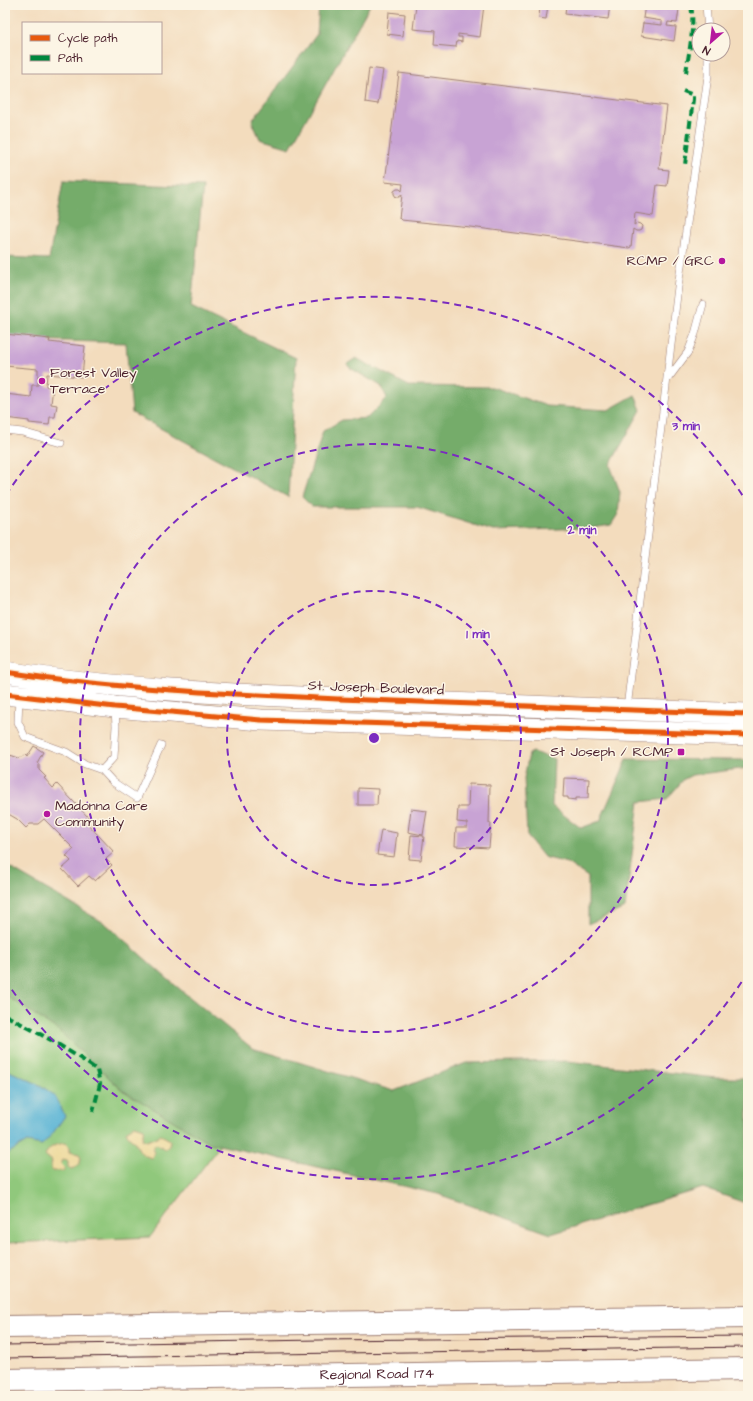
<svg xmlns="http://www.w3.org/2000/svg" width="753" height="1401" font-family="'Architects Daughter',sans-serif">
<rect width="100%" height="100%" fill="#fcf5e5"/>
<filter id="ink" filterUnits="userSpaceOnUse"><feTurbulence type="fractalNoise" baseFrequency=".025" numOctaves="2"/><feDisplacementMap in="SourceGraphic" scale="8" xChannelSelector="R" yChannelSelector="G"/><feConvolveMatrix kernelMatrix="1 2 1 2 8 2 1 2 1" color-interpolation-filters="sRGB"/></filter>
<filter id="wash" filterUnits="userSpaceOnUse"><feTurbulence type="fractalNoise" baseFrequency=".012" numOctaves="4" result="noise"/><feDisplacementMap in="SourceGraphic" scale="16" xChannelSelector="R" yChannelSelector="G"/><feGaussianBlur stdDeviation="0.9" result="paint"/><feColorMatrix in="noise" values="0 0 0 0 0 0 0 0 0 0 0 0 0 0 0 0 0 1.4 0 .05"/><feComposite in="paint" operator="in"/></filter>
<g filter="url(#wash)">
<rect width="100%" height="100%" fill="#f3dcbd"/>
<path fill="#90c87b" stroke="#6d7453" d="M5,980L233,1128L150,1237L5,1243Z"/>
<path fill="#74ac6b" stroke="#5f664b" d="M319,5H370L290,148L260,139L252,121L317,34Z
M63,181L203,187L191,307L296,358L288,497L132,413L126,343L5,339V257L49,259Z
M356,358L409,386L492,387L547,406L608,410L635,395L641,410L610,465L620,492L618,514L611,525L592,528L493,531L417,507H312L302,497L323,431L342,420L367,418L387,398L381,386L350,368L347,364Z
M533,752L554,759L552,806L581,828L600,821L627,759L748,760V768L692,775L684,779L667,799L639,802L625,908L588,924V877L567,863L544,857L527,836L524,778L529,754Z
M5,865L106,924L170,981L252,1048L394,1091L466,1063L567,1061L716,1078H748V1204L703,1188L551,1234L438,1194L210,1143L122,1090L58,1030L5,995Z"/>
<path fill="#eeda9e" stroke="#9c7c64" d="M135,1125L144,1128L142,1139L147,1141L161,1135L170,1140L169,1146L164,1150L162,1147L156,1144L152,1149L154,1152L152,1158C139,1155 140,1150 134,1141C130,1137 128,1137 126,1131Z
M66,1143L69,1148V1152L79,1154L81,1159C79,1165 78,1167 71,1169L68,1167V1161L63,1160L61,1164L64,1167V1171H52L51,1166L52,1161L45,1155C50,1146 56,1144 66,1143Z"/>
<path fill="#57b3d5" stroke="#506980" d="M5,1069L40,1085L54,1095L65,1116L53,1133L42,1145L27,1142L5,1155Z"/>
<g id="blocks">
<path fill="#c8a3d4" d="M416,5H484L480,37L458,34V37H462V42L457,41L456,47L434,45L435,31L413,29Z
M540,5H548L546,19L539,18Z
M566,5H610L608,19L565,14Z
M645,5L679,9L677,23L668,22L667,26L676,27L674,41L641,36L643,23L662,25V21L643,18Z
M389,12L405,14L403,36L387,34Z
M369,68L383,70L378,104L365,102Z
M399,73L667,106L659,169L669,170L667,186L657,185L653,216L635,213L634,225L637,223L640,224L642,226L641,230L639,231H636L633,229L631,247L629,248L470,227L401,220L399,218L402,195L399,197H396L394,194V191L397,189H400L402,191L403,184L385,182Z
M5,334L50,339L49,342L85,346L82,377L47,374L46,386L53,387L51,404L57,405L55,417H50L49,425L29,423V421L5,418V394L31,397L32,385H38V369L5,366Z
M34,746L43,752L37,763L39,764V770L46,777L44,778L53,788L57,784L88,817L84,820L114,852L106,859L112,865L95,881L89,876L78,886L62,869L71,861L66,856L74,849L44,819L38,824H30L26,828L17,819L5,812V756L10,757V755L19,758L25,755L27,757Z
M564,778L589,779L588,798H576V800L568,799V797H563Z
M469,784L490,785L489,823H491L489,848L455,846L456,828H467V823L457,822L458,807H468Z
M358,788L378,789L377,805H358Z
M411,809L427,811L423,835L408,832Z
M381,830L397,833L394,857L377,855Z
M411,835L424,836L421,860L409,859Z"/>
</g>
</g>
<g filter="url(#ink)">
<use href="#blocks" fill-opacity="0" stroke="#9e7e74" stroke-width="1"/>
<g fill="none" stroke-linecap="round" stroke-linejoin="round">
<g stroke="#9e7e74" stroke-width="8">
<path id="lane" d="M706,5L708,30
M667,380L688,352L695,334L703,304
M5,430L22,432L61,443
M19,697L18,722L25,737L66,752L85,764L102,770L114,757L116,726L115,709
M627,708L678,287L708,76V54
M102,770L113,782L137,798L161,745"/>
</g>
<g stroke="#9e7e74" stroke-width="22">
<path id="primary" d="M5,672C116,689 229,694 340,699C476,705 612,709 748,714
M5,694L115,707L261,720L748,735"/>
</g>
<g stroke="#9e7e74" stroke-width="24">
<g id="highway">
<path d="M5,1327L748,1317"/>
<path id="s1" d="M5,1380L748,1369"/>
</g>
</g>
<use href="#lane" stroke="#fff" stroke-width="7"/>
<use href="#primary" stroke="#fff" stroke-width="21"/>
<use href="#highway" stroke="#fff" stroke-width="22"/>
<path stroke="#4a1f2b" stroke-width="1" d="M5,1345L320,1340L748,1336
M5,1358L748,1347"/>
<path stroke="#00873e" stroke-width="4" stroke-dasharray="8 4" stroke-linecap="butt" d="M686,73C689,50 695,28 691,5
M683,91L693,95V99L685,165
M5,1015L51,1040L80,1058L97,1070L100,1084L93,1112"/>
<g stroke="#fcf5e5" stroke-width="8">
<path id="cycleway" d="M5,672C116,689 229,694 340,699C476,705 612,709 748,714
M5,694L115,707L261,720L748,735"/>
</g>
<use href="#cycleway" stroke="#e8590c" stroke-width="5"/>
</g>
</g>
<g fill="none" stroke="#7b2cbf" stroke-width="2" stroke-dasharray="7 5">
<circle cx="374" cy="738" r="147"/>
<circle cx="374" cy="738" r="294"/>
<path d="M748 972A441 441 0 0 1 6 981M6 495A441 441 0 0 1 748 504"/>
</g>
<g fill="#b5179e" stroke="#fcf5e5" stroke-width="1.5">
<circle cx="722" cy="261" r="4"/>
<circle cx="42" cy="381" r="4"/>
<rect x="677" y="748" width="8" height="8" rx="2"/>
<circle cx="47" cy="814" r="4"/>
</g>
<g text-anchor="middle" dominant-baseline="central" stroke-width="3" stroke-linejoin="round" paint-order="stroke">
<g font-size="14" fill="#4a1f2b" stroke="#fcf5e5" text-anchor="end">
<text x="714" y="261">RCMP / GRC</text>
<text x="50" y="373" text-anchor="start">Forest Valley<tspan x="50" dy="16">Terrace</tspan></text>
<text x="673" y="752">St Joseph / RCMP</text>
<text x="55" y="806" text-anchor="start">Madonna Care<tspan x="55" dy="16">Community</tspan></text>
</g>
<g font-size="14" fill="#4a1f2b" stroke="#fcf5e5">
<text transform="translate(376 688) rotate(2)">St. Joseph Boulevard</text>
<text stroke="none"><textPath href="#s1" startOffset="372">Regional Road 174</textPath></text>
</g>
</g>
<circle cx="374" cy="738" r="6" fill="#7b2cbf" stroke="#fcf5e5" stroke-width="2"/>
<g font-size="12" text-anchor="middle" font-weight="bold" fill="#7b2cbf" stroke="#fcf5e5" stroke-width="3" stroke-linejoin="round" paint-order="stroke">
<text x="686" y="430">3 min</text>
<text x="582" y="534">2 min</text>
<text x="478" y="638">1 min</text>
</g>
<rect width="753" height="1401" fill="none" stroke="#fcf5e5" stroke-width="20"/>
<rect x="22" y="22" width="140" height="52" fill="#fcf5e5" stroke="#b59f9b"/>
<rect x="30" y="35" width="20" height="6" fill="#e8590c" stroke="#b59f9b"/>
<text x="58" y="42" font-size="12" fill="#4a1f2b">Cycle path</text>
<rect x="30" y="55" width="20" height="6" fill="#00873e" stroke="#b59f9b"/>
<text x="58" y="62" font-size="12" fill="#4a1f2b">Path</text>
<g transform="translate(711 42) rotate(208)"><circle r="19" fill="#fcf5e5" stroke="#b59f9b"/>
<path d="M0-3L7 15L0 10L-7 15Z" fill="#b5179e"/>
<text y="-6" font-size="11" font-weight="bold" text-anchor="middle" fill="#4a1f2b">N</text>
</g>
</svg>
